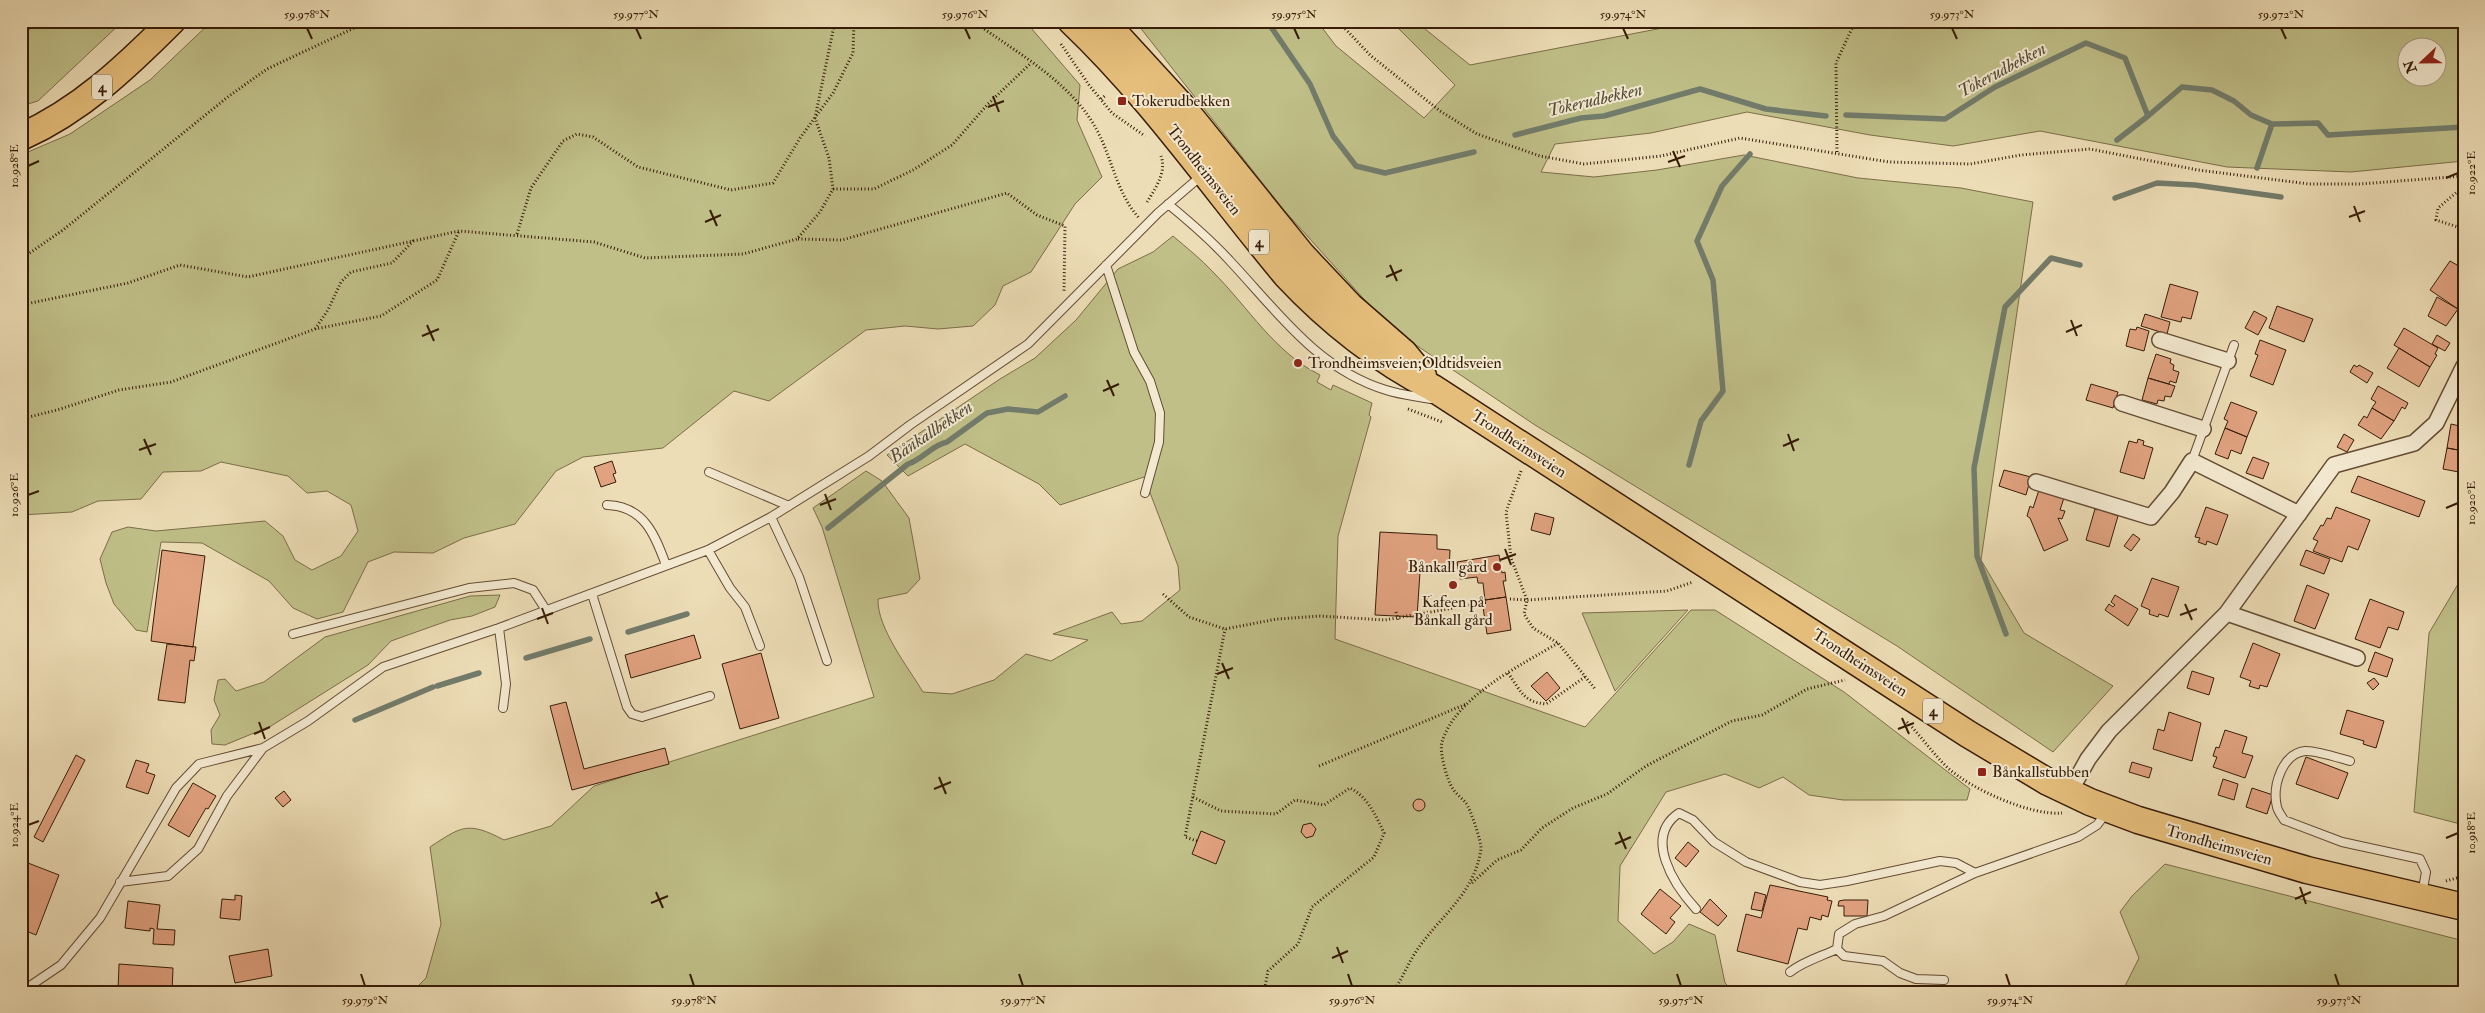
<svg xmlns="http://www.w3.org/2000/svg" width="2485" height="1013" font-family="'IM FELL Double Pica',serif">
<rect width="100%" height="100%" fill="#edddb6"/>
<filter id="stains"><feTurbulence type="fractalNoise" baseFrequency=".004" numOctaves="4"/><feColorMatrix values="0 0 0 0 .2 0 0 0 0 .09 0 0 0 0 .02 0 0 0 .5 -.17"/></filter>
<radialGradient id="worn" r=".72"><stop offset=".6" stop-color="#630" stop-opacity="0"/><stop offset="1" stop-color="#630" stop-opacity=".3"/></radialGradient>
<path fill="#c0bf88" stroke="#7c6e48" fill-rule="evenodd" d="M21,21H123L38,101L21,106Z
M212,21H1025L1080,85L1077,120L1102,177L1075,204L1031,272L1003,286L995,305L973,326L938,329L905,326L866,330L769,401L734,391L663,448L583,457L556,471L515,524L464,538L433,553L394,552L368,562L343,612L317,619L293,608L269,581L202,543L161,542L147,632L136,630L114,604L106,583L100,559L112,532L128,527L156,531L265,521L283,536L295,560L312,570L341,556L358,531L351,505L327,491L307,493L288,476L221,462L201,471L163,472L141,499L98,501L72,512L21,515V155L70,134L150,80Z
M1135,21H1317L1336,46L1424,118L1455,85L1391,21H1415L1470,65L1699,21H2464V161L2351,172L2227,167L2040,131L1953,146L1870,135L1747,112L1651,133L1555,144L1541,172L1594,177L1657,170L1744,155L1858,178L1961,188L2033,202L1981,560L2024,633L2113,686L2053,752L1897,646L1535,425L1389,327L1283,209ZM2408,48H2438V78H2408Z
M1173,236C1187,248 1201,259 1213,272C1249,308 1274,352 1320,375L1317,382L1331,390L1333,385L1372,403L1369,415L1371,417L1338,536L1335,639L1585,727L1691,610H1715L1844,692L1970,789L1967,800H1843L1809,795L1783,777L1759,788L1725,774L1666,792L1620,866L1618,921L1654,954L1673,942L1689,924L1715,935L1725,983L1734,992H412L426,978L441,924L430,847C462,826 468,821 504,840L551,826L594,786L874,697L822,527L813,508L866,471L882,481L909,518L920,579L907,593L878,599C877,628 908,667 923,692L952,694L994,680L1026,654L1051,661L1088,640L1053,634L1112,612L1121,624L1142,621L1180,590L1178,566L1144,477L1060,505L1039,484L965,444L908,476L887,455L1000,379L1035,358L1076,320L1118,269L1153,252Z
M2464,574V825L2414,812L2429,633Z
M500,595L495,607L472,616L450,620L391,641L368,665L271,726L225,745L212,744L211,730L220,715L214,700L218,680L225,679L236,691L264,682L325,637L470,596Z
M1688,610L1615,691L1582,613Z
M2165,864L2464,941V992H2122L2139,958L2120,912L2132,896Z"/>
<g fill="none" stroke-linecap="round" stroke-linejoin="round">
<path stroke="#727c6b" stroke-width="5.5" d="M1267,21L1310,84L1333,136L1356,166L1385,173L1474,152
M21,33L37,21
M1846,115L1945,119L1995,87L2086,43L2125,58L2148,116L2182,87L2212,90L2234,101L2251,115L2272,124L2318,123L2328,135L2464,127
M1515,135L1581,118L1604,116L1700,89L1766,109L1826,116
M2117,140L2148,116
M2257,168L2272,124
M2115,198L2157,183L2195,185L2281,197
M1689,465L1701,421L1723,391L1713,280L1697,241L1722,186L1750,154
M828,528L908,464C923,459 932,445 947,442L987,413L1008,409L1038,412L1065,396
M628,632L687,614
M2006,634L1977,556L1974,468L2005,307L2051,258L2080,265
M526,658L590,639
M437,686L479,673
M355,720L433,687"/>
</g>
<path fill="#e1a280" stroke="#371c07" d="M1471,21H1502L1472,26Z
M2450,261L2464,269V299L2458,309L2430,290Z
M2170,284L2198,292L2191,319L2182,317L2181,322L2161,317Z
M2437,297L2458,309L2446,326L2428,316Z
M2277,306L2313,319L2304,342L2269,328Z
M2254,311L2267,318L2258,335L2245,328Z
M2145,314L2170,322L2167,334L2141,326Z
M2137,327L2149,331L2144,351L2126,346L2130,329L2136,330Z
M2404,328L2438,348L2435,354L2437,355L2430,367L2394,345Z
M2437,335L2450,343L2445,351L2432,344Z
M2260,340L2286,350L2273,385L2250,376L2258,355L2255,354Z
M2399,348L2430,367L2419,387L2387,368Z
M2156,354L2171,359L2170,363L2174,365L2173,370L2179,372L2176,383L2170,381L2169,384L2148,378Z
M2354,365L2357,367L2359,365L2373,373L2367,383L2350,372Z
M2148,378L2175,386L2171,397L2165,396L2164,401L2158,400L2157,404L2142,400Z
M2091,384L2118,392L2113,408L2086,400Z
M2378,386L2408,403L2405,409L2402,407L2394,421L2372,408L2376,402L2371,399Z
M2231,402L2257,412L2247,437L2225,428L2228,421L2224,419Z
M2372,408L2394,421L2381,439L2358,425L2364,416L2367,418Z
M2451,424L2464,427V451L2447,448Z
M2225,428L2247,437L2241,454L2231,450L2228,459L2215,454Z
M2344,434L2354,440L2347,452L2337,447Z
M2138,439L2144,441L2143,445L2153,448L2144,479L2120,472L2129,441L2137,443Z
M2447,448L2464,451V473L2443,469Z
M2253,457L2269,463L2263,479L2246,473Z
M612,461L616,473L613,474L616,482L601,487L594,467Z
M2004,470L2031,477L2026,495L1999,486Z
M2358,476L2425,501L2419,517L2351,492Z
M2039,490L2064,498L2060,510L2065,511L2062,519L2058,518L2068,540L2044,551L2030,518L2027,516L2030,506L2033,508Z
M2099,505L2111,508L2110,513L2118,516L2109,547L2086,540L2095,509L2097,510Z
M2206,507L2228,515L2217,545L2207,541L2206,545L2198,542L2200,538L2195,537Z
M2336,507L2370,520L2358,550L2348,546L2342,562L2313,551L2318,541L2313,539L2321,525L2323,526L2327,518L2331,519Z
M1535,513L1554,518L1550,535L1531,530Z
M1380,532L1437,535V549L1450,550L1449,572H1420L1417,617L1375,615Z
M2133,534L2140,539L2131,551L2124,546Z
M162,550L205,556L193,647L151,641Z
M2306,550L2330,559L2324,574L2300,565Z
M1499,555L1502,573L1505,572L1506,581H1503L1506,597L1485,600L1483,583H1478L1477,577L1460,579L1457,562Z
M2152,578L2179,587L2168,617L2159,614L2158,617L2149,614L2150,610L2141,606Z
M2307,585L2329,594L2315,629L2294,621Z
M2115,595L2138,609L2128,626L2105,610L2109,604L2113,607L2115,605L2111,602Z
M1506,597L1511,630L1487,634L1483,607H1486L1485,600Z
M2370,599L2404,612L2398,630L2388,627L2380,648L2355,639Z
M694,635L701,658L631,678L625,655Z
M2253,643L2280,654L2267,687L2260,685L2259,689L2249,686L2251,681L2240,677Z
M167,644L196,647L194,661L190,660L185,703L158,700Z
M2375,652L2393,659L2387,677L2368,671Z
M761,653L779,718L740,729L722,664Z
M2192,671L2214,678L2209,695L2187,688Z
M1547,672L1560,688L1546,701L1531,686Z
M2374,678L2379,684L2373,690L2367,683Z
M566,702L584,769L665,748L669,764L572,790L550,706Z
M2347,710L2384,721L2376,748L2363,744L2364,741L2340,734Z
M2169,712L2201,723L2192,761L2153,749L2158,729L2164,731Z
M2225,730L2247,737L2242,753L2253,756L2245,778L2213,767L2217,757L2213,756L2216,747L2219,748Z
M76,755L85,760L43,842L34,837Z
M2306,757L2348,773L2338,799L2296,784Z
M136,760L149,764L146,772L155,775L148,794L126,787Z
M2132,762L2152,768L2149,778L2129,772Z
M2223,779L2238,784L2234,800L2218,795Z
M193,783L216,796L208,809L206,808L189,837L168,825Z
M2252,788L2273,795L2267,814L2246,807Z
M284,791L291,800L283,807L275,798Z
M1413 805a6 6 0 1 1 12 0a6 6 0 1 1-12 0Z
M1311,823L1316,829L1313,836L1306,838L1301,832L1303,825Z
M1201,831L1225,841L1216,864L1192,854Z
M1688,842L1699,851L1686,867L1675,858Z
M28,863L59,875L36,935L21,929V881Z
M1770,885L1828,897L1827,900L1832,901L1828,917L1822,915L1821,920L1810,917L1807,930L1798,928L1788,964L1737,951L1746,914L1761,918Z
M1660,889L1681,906L1670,918L1675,922L1666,934L1641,914Z
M1755,892L1766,895L1762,911L1751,909Z
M235,895L242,896L240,920L220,918L222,899L235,900Z
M1710,899L1727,916L1718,926L1700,912Z
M1844,900H1868L1867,916H1844V906H1838L1839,901Z
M128,901L160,905L157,929L175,930L174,945L153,944L154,929L150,928V931L125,928Z
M268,949L272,976L235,983L229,956Z
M119,964L173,968L172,992H118Z"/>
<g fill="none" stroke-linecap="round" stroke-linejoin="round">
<g stroke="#644c33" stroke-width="10">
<path id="lane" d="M1168,204C1190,222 1211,240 1230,261C1277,311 1317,369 1386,390C1401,395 1416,396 1431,399
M1106,265L1134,352L1150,381L1160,413L1159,442L1145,493
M2192,461L2234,345
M709,472L789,506
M607,505C644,506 655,535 666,565
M771,517L799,577L827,661
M708,550L730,588L745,607L760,646
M592,594L627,707L632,714L642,717L710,696
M499,628L506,684L503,708
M293,634L469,588L514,583L533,590L546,610
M2350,761C2339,758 2315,750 2305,751C2282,754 2272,786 2277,807C2278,812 2282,816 2284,820L2342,842L2420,859L2426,872L2422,894
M120,882L168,876L198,849L227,796L263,748
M1696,909C1674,885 1643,837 1679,813L1693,820L1714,842L1746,862L1800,882L1820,885L1847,881L1940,861L1956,863L1975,873
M1790,972C1804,961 1820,957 1837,949
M1944,980L1916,979L1900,973L1883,961L1844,956L1837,949L1839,934L1855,924L1884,916L1975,873L2078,837L2097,825L2106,813
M21,992L61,965L100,918L176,788L199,764L263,748L308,721L383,667L499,628L708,550L771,517L869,456L910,425L1028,344L1158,213L1201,176"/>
</g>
<g stroke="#644c33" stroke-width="18">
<path id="street" d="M2160,340L2228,361
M2122,403L2203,429
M2036,482L2151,517L2172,492L2192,461L2299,514
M2227,613L2357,658
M2069,793L2088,759L2109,731L2227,613L2334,465L2414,443L2436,423L2464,366"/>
</g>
<g stroke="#371c07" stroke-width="29">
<path id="highway" d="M1071,21C1152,98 1215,190 1286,275C1330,322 1377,359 1433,388L1968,734L2048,782L2090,802L2138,820L2307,870L2464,907
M1104,21L1181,105L1302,255L1350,306L1404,353L1423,376
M21,137C81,110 126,67 172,21"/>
</g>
<path stroke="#371c07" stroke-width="3" stroke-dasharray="1 2.5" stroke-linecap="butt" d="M973,21C1014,51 1068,80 1094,125C1112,155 1115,191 1139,218
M1044,21L1050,29
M1338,21L1370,55L1440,111L1477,134L1540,156L1584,164L1661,156L1740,138L1889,162L1970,164L2021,155L2090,149L2198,170L2309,184H2360L2464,176
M193,27L199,21
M1061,44L1089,85L1112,113L1145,136
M1101,99L1106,95
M1837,152L1836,63L1853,26L1862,21
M2464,186L2438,208L2436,220L2464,229
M833,189H874L913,170L952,145L988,104L1031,63
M1147,202C1155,189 1167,172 1161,156
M517,234L531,188L563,141L577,134L593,137L638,167L731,190L773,183L800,138L833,93L853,53L854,21
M798,239L842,240L1007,193L1037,215L1065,226L1064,291
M21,259L63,230L229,96L267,69L369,21
M21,305L128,283L180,265L248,277L459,231L594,242L645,258L743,254L797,239L820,212L833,189L829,158L815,118L835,21
M315,329L328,310L341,282L351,272L392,263L415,239
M1408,409L1442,422
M21,419L57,410L119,390L171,382L315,329L381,316L437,280L459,231
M1521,471L1506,512L1511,558L1527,600L1524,614L1533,628L1558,643L1596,690
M1163,594L1189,617L1225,629L1277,619L1319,616L1385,620L1482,603
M1510,599L1527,600L1667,591L1693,582
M1508,673C1521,691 1523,702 1546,704L1585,677
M1907,722C1922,737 1933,754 1948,768C1971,789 2031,816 2062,813
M1319,766L1466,704
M1193,797L1221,811L1276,814L1295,800L1324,805L1350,788C1368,797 1376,816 1384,833L1374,857L1312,907L1298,944L1268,971L1265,987L1251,992
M1197,841L1185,837L1225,629
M2446,881L2464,876
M1472,883L1497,860L1521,850L1542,828L1573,808L1607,794L1646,766L1732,721L1762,715L1807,689L1845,680
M1393,992C1402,979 1407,966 1415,953C1439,916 1474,896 1481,849C1482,843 1470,808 1466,803C1462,798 1456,794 1453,789C1447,780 1439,752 1442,742C1456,696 1520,666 1558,643"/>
<use href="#lane" stroke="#f3e9d0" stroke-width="8"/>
<use href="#street" stroke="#f3e9d0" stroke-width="15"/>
<use href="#highway" stroke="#e6be7b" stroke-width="26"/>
<path stroke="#371c07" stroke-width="3" stroke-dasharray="1 2.5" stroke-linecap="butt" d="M1396,612L1399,622"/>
</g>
<path fill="none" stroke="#371c07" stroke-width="2" d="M307,28L312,39M636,28L641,39M965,28L970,39M1294,28L1299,39M1623,28L1628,39M1952,28L1957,39M2281,28L2286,39M993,96L999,112M988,107L1004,101M1673,151L1680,167M1668,162L1685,156M28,166L39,161M2446,178L2458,173M2354,206L2360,222M710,210L717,226M2349,217L2365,211M705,222L721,215M1390,265L1397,281M1386,277L1402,270M2071,320L2077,336M427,325L434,341M2066,332L2082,325M422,336L439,329M1107,380L1114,396M1103,391L1119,384M1788,434L1794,451M144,439L151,455M1783,446L1799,439M139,450L156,444M825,494L831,510M28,495L39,491M820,505L836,499M2446,508L2458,503M1505,549L1511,565M1500,560L1516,554M2185,604L2192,620M542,608L548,624M2180,615L2197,609M537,619L553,613M1222,663L1229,679M1217,674L1233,668M1902,718L1909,734M259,722L265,739M1898,729L1914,723M254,734L270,727M939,777L946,794M934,789L951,782M28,825L39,821M1619,832L1626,849M2446,838L2458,833M1615,844L1631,837M2300,887L2306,904M656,892L663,908M2295,899L2311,892M651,903L668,896M1337,947L1343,963M1332,958L1348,951M361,974L365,986M690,974L694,986M1019,974L1023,986M1348,974L1352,986M1677,974L1681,986M2006,974L2010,986M2335,974L2339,986"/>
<g fill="#8f2418" stroke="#f3e9d0" stroke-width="2">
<rect x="1117" y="96" width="10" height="10" rx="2.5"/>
<circle cx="1298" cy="363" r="5"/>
<circle cx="1497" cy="567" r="5"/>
<circle cx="1453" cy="585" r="5"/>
<rect x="1977" y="767" width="10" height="10" rx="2.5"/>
</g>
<g text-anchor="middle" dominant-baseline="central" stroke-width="4" stroke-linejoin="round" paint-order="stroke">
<g fill="#f3e9d0" stroke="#6f5a43" stroke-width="1">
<rect x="92" y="74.5" width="20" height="25" rx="4"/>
<rect x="1249" y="229.5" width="20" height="25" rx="4"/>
<rect x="1923" y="698.5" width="20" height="25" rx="4"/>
</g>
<g font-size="15" font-weight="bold" fill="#371c07">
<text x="102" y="87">4</text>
<text x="1259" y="242">4</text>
<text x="1933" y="711">4</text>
</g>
<g font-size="16" fill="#371c07" stroke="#f3e9d0" text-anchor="start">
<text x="1132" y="101">Tokerudbekken</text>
<text x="1308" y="363">Trondheimsveien;Oldtidsveien</text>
<text x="1487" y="567" text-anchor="end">Bånkall gård</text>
<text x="1453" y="602" text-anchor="middle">Kafeen på<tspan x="1453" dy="18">Bånkall gård</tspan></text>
<text x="1992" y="772">Bånkallstubben</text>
</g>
<g font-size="16" fill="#371c07" stroke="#f3e9d0">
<text transform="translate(1204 170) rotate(52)">Trondheimsveien</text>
<text transform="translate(1519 444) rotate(33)">Trondheimsveien</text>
<text transform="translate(1860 663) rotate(33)">Trondheimsveien</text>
<text transform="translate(2219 845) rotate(16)">Trondheimsveien</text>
</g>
<g font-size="18" font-style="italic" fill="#544c39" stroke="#f3e9d0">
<text transform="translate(2002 70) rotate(-28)">Tokerudbekken</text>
<text transform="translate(1595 100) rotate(-13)">Tokerudbekken</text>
<text transform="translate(931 432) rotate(-34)">Bånkallbekken</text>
</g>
</g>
<rect width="2485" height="1013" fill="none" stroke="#edddb6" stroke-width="55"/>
<g transform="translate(2422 62) rotate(248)"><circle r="24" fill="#f3e9d0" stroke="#a89780"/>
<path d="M0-4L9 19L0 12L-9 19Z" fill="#8f2418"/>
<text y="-8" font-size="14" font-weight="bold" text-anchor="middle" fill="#371c07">N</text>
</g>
<rect x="28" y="28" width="2430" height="958" fill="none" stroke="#371c07" stroke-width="2"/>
<g font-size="12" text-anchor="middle" fill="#371c07">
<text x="307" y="18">59.978°N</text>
<text x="636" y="18">59.977°N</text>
<text x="965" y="18">59.976°N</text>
<text x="1294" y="18">59.975°N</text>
<text x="1623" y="18">59.974°N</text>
<text x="1952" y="18">59.973°N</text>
<text x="2281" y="18">59.972°N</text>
<text transform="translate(14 166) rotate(-90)" y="4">10.928°E</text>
<text transform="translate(2471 173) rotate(-90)" y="4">10.922°E</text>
<text transform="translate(14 495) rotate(-90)" y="4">10.926°E</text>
<text transform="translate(2471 503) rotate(-90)" y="4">10.920°E</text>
<text transform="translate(14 825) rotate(-90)" y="4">10.924°E</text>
<text transform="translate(2471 833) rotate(-90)" y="4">10.918°E</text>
<text x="365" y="1004">59.979°N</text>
<text x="694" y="1004">59.978°N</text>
<text x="1023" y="1004">59.977°N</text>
<text x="1352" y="1004">59.976°N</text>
<text x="1681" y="1004">59.975°N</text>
<text x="2010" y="1004">59.974°N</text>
<text x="2339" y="1004">59.973°N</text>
</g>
<rect width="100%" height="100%" filter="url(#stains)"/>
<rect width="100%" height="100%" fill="url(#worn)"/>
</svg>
